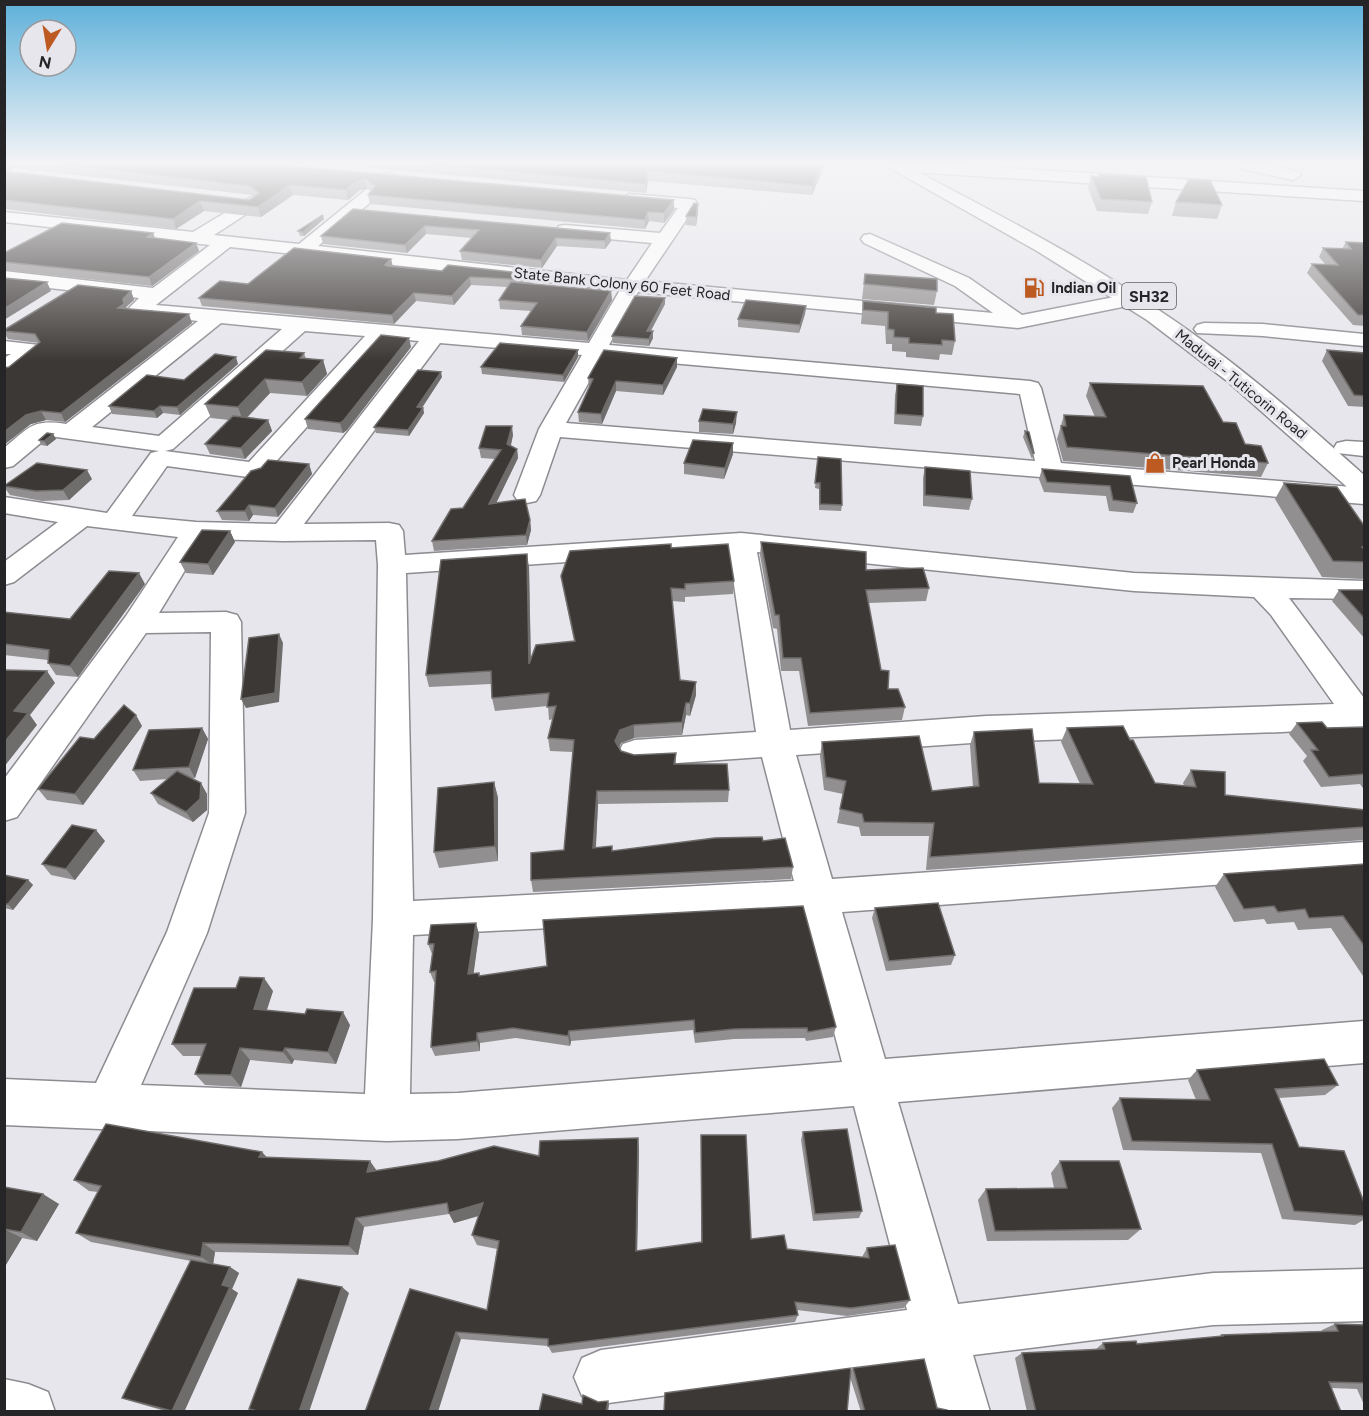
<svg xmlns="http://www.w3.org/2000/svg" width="1369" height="1416" font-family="Figtree,sans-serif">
<rect width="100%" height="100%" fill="#e7e6ec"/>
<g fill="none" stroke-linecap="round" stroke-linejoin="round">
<g stroke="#8d8c91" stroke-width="3">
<path id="minor" d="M22,164H42L4,185V173Z
M908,164H945L1364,191V201L914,172L908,170L906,167Z
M1233,164H1265L1299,172L1301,175L1293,180L1235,167Z
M390,173L398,178L396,181L318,246L627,280L652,243L565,235L559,234L556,230L559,226L565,225L660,233L678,208L623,203L621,199L629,194L689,199L695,200L697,204L645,281L993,313L955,286L864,243L861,239L864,235L870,234L969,278L1022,315L1150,290L1157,292L1160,296L1157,300L1018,328L638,292L609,345L1030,381L1038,383L1041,388L1061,463L1364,488V504L560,437L540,495L536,501L527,503L518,501L514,495L539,429L582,355L440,343L304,524L389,523L399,525L403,531L405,555L741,533L1134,573L1364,581V599L1289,598L1364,698V734L1350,728L1282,732L986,742L796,755L832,879L1364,842V874L842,912L885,1059L1364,1021V1063L898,1102L958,1304L1213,1273L1364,1269V1321L1213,1325L973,1355L990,1412H934L921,1361L601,1404L582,1396L574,1377L582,1358L601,1350L907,1310L854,1106L458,1139L387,1141L4,1125V1079L96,1083L167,932L209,813L211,632L146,633L17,817L4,821V779L126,616L178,537L87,526L14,582L4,585V562L58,522L4,513V497L107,513L151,453L159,451L49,436L13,466L4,468V448C30,427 32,419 66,424L198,321L131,313L128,309L139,298L4,283V271L153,288L210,245L4,222V212L193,232L271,185L279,190L277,194L214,235L299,244L384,175ZM230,247L620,290L589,343L156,305ZM221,323L282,329L159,436L92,427ZM305,331L365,336L249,462L165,451L173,449ZM386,338L419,341L276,524L196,522L132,516L167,466L255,478L264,475ZM603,357L1020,394L1035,461L566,423ZM204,539L283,541L376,540L378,565L373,919L365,1094L141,1085L207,933L245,813L241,622L237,615L226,612L159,613ZM729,551L756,732L635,740L623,744L618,753L623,762L635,766L762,757L794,881L413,901L406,573ZM757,552L1134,591L1254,597L1271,615L1334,704L986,716L790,730ZM803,915L842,1062L458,1093L410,1094L413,935Z
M1204,323L1263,324L1364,334V346L1263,336L1197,333L1194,329L1197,325Z
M4,341L39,345L42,350L12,374L4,376V358L11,354H4Z
M1346,441L1364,442V456L1337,453L1334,448L1337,443Z
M4,1379L28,1384L48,1392L55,1412H4Z"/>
</g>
<g stroke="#8d8c91" stroke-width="3">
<path id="major" d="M883,164H903C991,211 1081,256 1163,313C1235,361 1300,418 1364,475V496L1355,494L1227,381L1147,320L1037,251Z"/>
</g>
<use href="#minor" fill="#fff" fill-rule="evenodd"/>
<use href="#major" fill="#fff" fill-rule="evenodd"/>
</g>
<path fill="#928f90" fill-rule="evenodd" d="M4,164H268L674,210L664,223L649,221L645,229L370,204L368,195L371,191L367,189L360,190L348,200L293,195L261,217L204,211L176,229L4,209ZM14,168L253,195L254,196L249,200L8,172Z
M329,164H825L812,195L648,181L646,193Z
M1099,174L1152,202L1148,214L1097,211L1088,188L1091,176L1099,177Z
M1176,202L1222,205L1217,219L1172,216Z
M698,204L696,226L686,225V216Z
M353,209L611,241L605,249L557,246L542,268L462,260L460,251L472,238L426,234L407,253L323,244L321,236Z
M324,219L304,236H300L298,231Z
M153,233L155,238L196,243L199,251L152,286L4,270V253Z
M1346,242L1365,243V326L1353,325L1307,273L1312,264H1325L1319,257L1323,248L1342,249Z
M391,259L392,266L442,271L532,274V284L611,291L612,300L588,341L522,335L521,326L531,311L500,309L499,300L507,287L471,285L454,305L416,301L394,324L202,306L199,298L248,284Z
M865,274L937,291L934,305L862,299Z
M131,291L134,300L126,307L127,309L192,323L65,422L46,420L31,424L9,367L39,343L8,339L4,333V330Z
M863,301L936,313L955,341L952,355L940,354L939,360L906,357V352L892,351V344H886L885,326L861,324Z
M665,304L651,331H653V338L649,346L613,343L612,336Z
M806,306L805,314L799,333L738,327V319Z
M411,347L347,430L343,433L308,429L305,419Z
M1327,350L1365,353V407L1348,406L1322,361Z
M304,353L306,359L323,360L327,374L307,396L270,393L247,418L268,420L272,431L245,459L210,454L205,444L229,420L211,418L205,404Z
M578,357L564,382L482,374L481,367Z
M677,358V367L663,395L616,391L602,424L579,422L578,412L589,388L588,378Z
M238,364L180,415L163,413L157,418L112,414L109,406Z
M442,377L422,408H423L424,413L409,436L376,433L374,427Z
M1090,383L1223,422L1245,444L1268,463L1261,477L1063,461L1057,439L1064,415L1095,417L1086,396Z
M897,384L923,416L921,426L894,424L895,395Z
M699,421L736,423L733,434L699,432Z
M1025,431L1034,453L1032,459L1023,437Z
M53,434L56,439L47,446L41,445L39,440Z
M513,435L511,445L517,449L518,458L496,503L530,520L531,530L527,545L434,551L432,541L463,508L495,459L481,458L479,448Z
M733,454L724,479L684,474V463Z
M818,457L842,505L841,511L819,510V489L815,488Z
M309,464L312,474L278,517L253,515L249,521L222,520L217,511Z
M925,467L972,499L969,510L923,506V478Z
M1042,469L1130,476L1137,503L1133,513L1109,511L1106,496L1044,492L1039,479Z
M92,479L69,500L42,501L10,495L4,487V485Z
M1284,483L1365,562V576L1362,579L1322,577L1275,499Z
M230,531L235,542L213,575L186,573L180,562Z
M761,542L929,588L926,601L868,603L881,670L888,689L905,707L902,720L808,726L799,671H781L777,629L773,628L760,555Z
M671,548L734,581L733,594L685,597V602L672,601L680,680L696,682V695L690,716L686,715L682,735L634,738L621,743L619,748L621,751L634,755L676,753V764L729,790L728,802L598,804L596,847L612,851L763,841L793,867L791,879L533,892L531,880L564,850L573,752L550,751L548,738L553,719L549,720L548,706L495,711L492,698L491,684L429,687L426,675L529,567L531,659L574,641L563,588L561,576Z
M145,584L78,677L56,675L48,663V660L4,655V612L70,619Z
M1339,590H1365V639L1332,601Z
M1297,723L1327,728L1365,727V791L1360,784L1321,787L1303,761L1307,756L1289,734Z
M142,726L83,805L47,800L38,789Z
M202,728L208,739L195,778H191L207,794V810L193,822L158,804L151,793L168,779L140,781L133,770Z
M1067,728L1130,740L1155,783L1184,786L1183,783L1191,770L1225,795L1365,810V840L926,870L929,836H861L859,827L837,823L843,794L824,790L820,756L822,742L932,791L973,787L970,745L974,732L1039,783L1080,784L1061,742Z
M494,782L498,798V861L439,868L434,852Z
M105,841L75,880L51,875L42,864Z
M1365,864V979L1331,928L1298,930L1294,922L1267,924L1264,919L1234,922L1215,887L1224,874Z
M4,875L28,880L33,885L13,910L4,908Z
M875,908L955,955L951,965L886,971L872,918Z
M479,934L473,974L480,976L836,1027L833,1037L806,1041L805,1038L734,1039L695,1043L693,1030L571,1041L570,1046L516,1038L480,1043V1051L435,1056L431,1047L435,982H434L430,972L432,954L428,944Z
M273,991L266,1011L350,1025L336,1064L294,1060L292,1064L250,1060L241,1087L205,1085L195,1074L201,1056H183L172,1044Z
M1197,1070L1338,1085L1325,1095L1279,1098L1299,1147L1365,1205V1219L1355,1225L1282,1219L1261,1153L1123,1150L1112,1108L1120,1098L1196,1100L1188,1080Z
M803,1132L862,1211L859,1218L813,1221L801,1140Z
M701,1135L751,1239L787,1249L862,1257L867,1248L910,1300L904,1308L847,1316L797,1310L798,1315L795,1322L552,1353L548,1346L461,1339L410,1289L487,1310L497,1249L477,1245L472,1235L479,1216L454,1223L449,1214L364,1227L358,1255L215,1252L213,1264L230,1267L239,1273L232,1289L238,1293L184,1412H168L134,1402L122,1398L191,1261L91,1242L76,1233L98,1192L89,1191L74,1180L262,1152L267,1158L377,1171L539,1156L639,1149L637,1251L701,1243Z
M1060,1161L1141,1229L1128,1240L987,1241L978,1200L986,1189L1054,1188L1051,1173Z
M4,1187L59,1204L37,1241L22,1238L4,1268Z
M1365,1322V1407L1357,1389L1331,1388L1341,1412H1027L1015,1358L1022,1353L1095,1350L1103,1343L1137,1344L1218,1337L1222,1335L1322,1331V1330L1335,1324L1359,1325Z
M853,1368L937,1408L947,1412H861L850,1377L851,1371Z"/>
<path fill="#6f6c6c" d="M4,164H13L14,168L4,174Z
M822,164H825L812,195L813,186Z
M648,171V181L646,193V184Z
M365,179L367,189L360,190L348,200L346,190L357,181Z
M290,185L293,195L261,217L258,207Z
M674,200V210L664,223V213Z
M200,201L204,211L176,229L173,219Z
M698,204V213L696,226V217Z
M648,212L649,221L645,229V220Z
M323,215L324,219L304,236L303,232Z
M425,226L426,234L407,253L405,245Z
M153,233L156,241L147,237Z
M610,233L611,241L605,249V241Z
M556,238L557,246L542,268L541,260Z
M196,243L199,251L152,286L149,277Z
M391,259L393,267L385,265Z
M532,274L533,283L529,288L528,280Z
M470,277L471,285L454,305L452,296Z
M47,282L51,291L4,320V309Z
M131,291L134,300L126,307L128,312L118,308L123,299Z
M611,291L612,300L588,341L587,332Z
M414,293L416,301L394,324L392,315Z
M665,298V304L647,337V331Z
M806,306L805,314L799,333L800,325Z
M189,314L192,323L65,422L61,413Z
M653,331V338L649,346V339Z
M409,338L411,347L347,430L343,433L340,423Z
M578,350V357L564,382L563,375Z
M236,357L238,364L180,415L177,407Z
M677,358V367L663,395V385Z
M323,360L327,374L307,396L302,382Z
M441,372L442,377L419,412L417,407Z
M265,379L270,393L243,421L238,407Z
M616,381V391L602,424L601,414Z
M160,406L163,413L157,418L154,411Z
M423,408L424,413L409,436L408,430Z
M41,411L46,420L31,424L4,445V432L26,415Z
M737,412L736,423L733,434V424Z
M268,420L272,431L245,459L241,448Z
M512,426L513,435L509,453L507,444Z
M53,434L56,439L47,446L44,441Z
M733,443V454L724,479L725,468Z
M517,449L518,458L491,514L489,504Z
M309,464L312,474L278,517L275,508Z
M87,470L92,479L69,500L63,490Z
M249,505L253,515L249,521L245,511Z
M530,520L531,530L527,545L526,535Z
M230,531L235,542L213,575L208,564Z
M527,554L529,567L531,677L529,664Z
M139,573L145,584L78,677L70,666Z
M279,634L283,643L279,702L246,708L241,699Z
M47,671L55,683L30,715L37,725L4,767V743L14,711Z
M696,682V695L690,716V703Z
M686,703V715L682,735V722Z
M136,715L142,726L83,805L75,794Z
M634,725V738L621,743L616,754L615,741L620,730Z
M202,728L208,739L195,778L189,767Z
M494,782L498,798V861L495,846Z
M201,783L207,794V810L193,822L186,812Z
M597,791L598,804L595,860L593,848Z
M96,830L105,841L75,880L66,869Z
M28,880L33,885L13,910L8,904Z
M476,923L479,934L472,985L468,974Z
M264,978L273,991L263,1022L254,1009Z
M343,1012L350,1025L336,1064L328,1052Z
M569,1031L571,1041L570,1046L568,1036Z
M477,1033L480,1043V1051L477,1041Z
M240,1048L250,1060L241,1087L231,1075Z
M285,1048L294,1060L292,1064L283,1052Z
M638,1138L639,1149L637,1260L636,1251Z
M262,1152L271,1162L259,1157Z
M370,1161L377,1171L367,1172Z
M43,1194L59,1204L37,1241L21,1232Z
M483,1203L488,1213L454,1223L449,1213Z
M356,1218L364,1227L358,1255L349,1246Z
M4,1229L22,1238L4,1268Z
M203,1243L215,1252L213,1265L201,1257Z
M230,1267L239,1273L232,1289L238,1293L184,1412L172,1411Z
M342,1287L349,1293L309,1412H299Z
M456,1332L461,1339L438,1412H429Z
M608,1401L609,1405L608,1412H606Z"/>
<path fill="#3c3835" stroke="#6f6c6c" stroke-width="1.5" d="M59,164H268L674,200L664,213L648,212L645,220L368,195L375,186L365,179L357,181L346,190L290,185L258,207L200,201L173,219L4,200V171L249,200L259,193L250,186Z
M427,164H822L813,186L648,171L646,184Z
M1099,174L1146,177L1152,202L1101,199L1091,176L1100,177Z
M1189,179L1210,180L1222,205L1176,202Z
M694,203L698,204L696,217L686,216Z
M353,209L610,233L605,241L556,238L541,260L460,251L479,230L425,226L405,245L321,236Z
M323,215L303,232L298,231Z
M62,223L153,233L147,237L196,243L149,277L4,262V253Z
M1346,242L1365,243V315H1358L1312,264L1338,265L1323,248L1351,249Z
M294,248L391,259L385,265L388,266L442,271L448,265L532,274L528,280L470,277L452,296L414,293L392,315L199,298L220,281L248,284Z
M865,274L937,279V291L864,284Z
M4,278L47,282L4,309Z
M511,282L611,291L587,332L521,326L537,303L499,300Z
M78,285L131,291L123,299L124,304L118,308L189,314L61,413L41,411L26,415L4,432V368L9,367L40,342L35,334L4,331V330Z
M635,296L665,298L647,331H653L649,339L612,336Z
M746,300L806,306L800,325L738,319Z
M863,301L936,308V313L953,314L955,341L942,340V345L909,343V338L894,337V330L888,329V312L863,310Z
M381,335L409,338L344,420L340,423L305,419Z
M500,343L578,350L563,375L481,367Z
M266,350L304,353L300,358L323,360L302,382L265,379L238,407L205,404Z
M604,350L677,358L663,385L616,381L601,414L578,412L593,379L588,378Z
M1327,350L1365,353V396L1354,395Z
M215,354L236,357L177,407L160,406L154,411L109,406L147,375L184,380Z
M418,370L441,372L417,407L423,408L408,430L374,427Z
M1090,383L1203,386L1223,422L1236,423L1245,444L1261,446L1268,463L1067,447L1061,426H1066L1064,415L1106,417Z
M897,384L923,386V416L896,414Z
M703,409L737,412L733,424L699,421Z
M233,416L268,420L241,448L205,444Z
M486,426H512L507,444L517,449L489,504L525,499L530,520L526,535L432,541L451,509L463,508L501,450L479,448Z
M1025,431L1029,432L1034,453H1033Z
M47,433L53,434L44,441L39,440Z
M693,440L733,443L725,468L684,463Z
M818,457L841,459L842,505L820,504V483H815Z
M268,460L309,464L275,508L249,505L245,511H217L251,471L261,468Z
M37,463L87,470L63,490L36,491L4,486Z
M925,467L970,471L972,499L925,495Z
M1042,469L1130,476L1137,503L1113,500L1110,486L1047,482Z
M1284,483L1337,487L1365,527V545L1362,547L1365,550V562L1333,561Z
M202,530L230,531L208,564L180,562Z
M761,542L866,552V570L923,568L929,588L866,590L881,670L889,671L888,689H898L905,707L810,713L801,658H783L779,615H775Z
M671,544V548L728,544L734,581L685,584V589L671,588L680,680L696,682L690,703H686L682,722L634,725L620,730L615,741L621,751L634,755L676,753L674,764H727L729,790L597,791L593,848L612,846V851L715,838L762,837L763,841L785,838L793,867L531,880V853L564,850L574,740L548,738L556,706L547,707L549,693L492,698L491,671L426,675L441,560L527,554L529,664L536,645L575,641L561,576L570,551Z
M109,571L139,573L70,666L48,663L49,650L4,644V612L70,619Z
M1339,590H1365V619Z
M279,634L275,693L241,699L249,638Z
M4,670L47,671L14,711L28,713L4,743Z
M124,705L136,715L75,794L38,789L80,737L94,739Z
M1322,722L1327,728L1365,727V774L1329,777L1311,750H1318L1297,723Z
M1123,726L1130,740H1133L1155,783L1196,787L1191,770L1225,772V795L1365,810V827L930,857L934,823L864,822L862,814L840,809L846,781L826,777L822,742L919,736L932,791L979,786L974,732L1032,729L1039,783L1093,784L1067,728Z
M202,728L189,767L133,770L149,730Z
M177,771L201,783L200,799L186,812L151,793Z
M494,782L495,846L434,852L438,788Z
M72,825L96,830L66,869L42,864Z
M1365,864V947L1343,916L1309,918L1305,909L1278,912L1274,906L1244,909L1224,874Z
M4,875L28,880L8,904H4Z
M938,903L955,955L889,961L875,908Z
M803,906L836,1027L808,1032L807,1028L734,1029L695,1033L694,1020L569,1031L568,1036L513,1028L477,1033V1041L431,1047L436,971L430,972L434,944H428L431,925L476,923L468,974L479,973V976L547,966L543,920Z
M240,977L264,978L254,1009L305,1014L307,1009L343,1012L328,1052L285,1048L283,1052L240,1048L231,1075L195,1074L206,1044H172L194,988H236Z
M1324,1059L1338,1085L1275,1089L1299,1147L1344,1151L1365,1205V1216L1294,1211L1272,1144L1132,1141L1120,1098L1210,1100L1197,1070Z
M106,1124L262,1152L259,1157L370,1161L367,1172L438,1161L494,1146L539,1156L540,1141L638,1138L636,1251L702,1242L701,1135H746L751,1239L784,1235L787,1249L869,1258L867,1248L895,1245L910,1300L851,1308L795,1302L798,1315L548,1346V1339L456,1332L429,1412H365L410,1289L487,1310L499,1241L472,1235L483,1203L449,1213L447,1203L356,1218L349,1246L203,1243L201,1257L76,1233L101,1186L74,1180Z
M847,1129L862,1211L815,1214L803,1132Z
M1060,1161H1119L1141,1229L995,1231L986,1189L1067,1188Z
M4,1187L43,1194L21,1232L4,1229Z
M191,1260L230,1267L222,1285L230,1287L172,1411L122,1398Z
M298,1279L342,1287L299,1412H262L249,1409Z
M1335,1324L1365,1325V1383L1329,1382L1341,1412H1036L1022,1353L1105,1349L1103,1343L1136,1341L1137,1344L1223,1336L1222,1335L1338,1331Z
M924,1359L937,1408L947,1410V1412H865L853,1368Z
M851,1368L847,1412H664L665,1393Z
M543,1394L582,1404L583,1395L598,1402L608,1401L606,1412H539Z"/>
<linearGradient id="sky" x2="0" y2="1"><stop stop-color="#5db0da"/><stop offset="0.45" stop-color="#f4f4f6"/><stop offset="1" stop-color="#f4f4f6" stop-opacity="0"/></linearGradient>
<rect width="1369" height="362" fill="url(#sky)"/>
<defs>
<g id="fuel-bare" transform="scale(1.62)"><path d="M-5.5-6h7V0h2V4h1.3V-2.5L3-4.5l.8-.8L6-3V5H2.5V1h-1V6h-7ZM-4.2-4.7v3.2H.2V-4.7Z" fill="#bd5a22" stroke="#e7e6ec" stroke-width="2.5" paint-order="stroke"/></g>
<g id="shop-bare" transform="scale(1.62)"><path d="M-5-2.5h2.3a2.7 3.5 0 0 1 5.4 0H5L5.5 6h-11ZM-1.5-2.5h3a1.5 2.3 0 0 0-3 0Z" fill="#bd5a22" stroke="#e7e6ec" stroke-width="2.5" paint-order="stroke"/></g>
</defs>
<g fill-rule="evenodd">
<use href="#fuel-bare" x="1034" y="288"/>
<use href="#shop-bare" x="1155" y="463"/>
</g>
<g text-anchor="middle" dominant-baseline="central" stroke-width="6" stroke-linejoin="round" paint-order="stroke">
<g font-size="15" fill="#252527" stroke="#e7e6ec">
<text transform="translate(622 284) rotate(6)">State Bank Colony 60 Feet Road</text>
<text transform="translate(1241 384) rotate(39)">Madurai - Tuticorin Road</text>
</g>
<g font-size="15" font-weight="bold" fill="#252527" stroke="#e7e6ec" text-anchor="start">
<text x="1051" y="288">Indian Oil</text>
<text x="1172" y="463">Pearl Honda</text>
</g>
<rect fill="#e7e6ec" stroke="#5f5f62" stroke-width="1.5" x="1122" y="283" width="54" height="26" rx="4.5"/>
<g font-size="16" font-weight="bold" fill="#252527">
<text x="1149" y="296">SH32</text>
</g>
</g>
<rect width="1369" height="1416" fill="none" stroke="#252527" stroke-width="12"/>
<g transform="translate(48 48) rotate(191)"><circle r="28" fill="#e7e6ec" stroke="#99999d" stroke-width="1.5"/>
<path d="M0-4.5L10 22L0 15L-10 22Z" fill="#bd5a22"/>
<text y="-9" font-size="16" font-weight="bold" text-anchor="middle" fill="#252527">N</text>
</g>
</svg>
